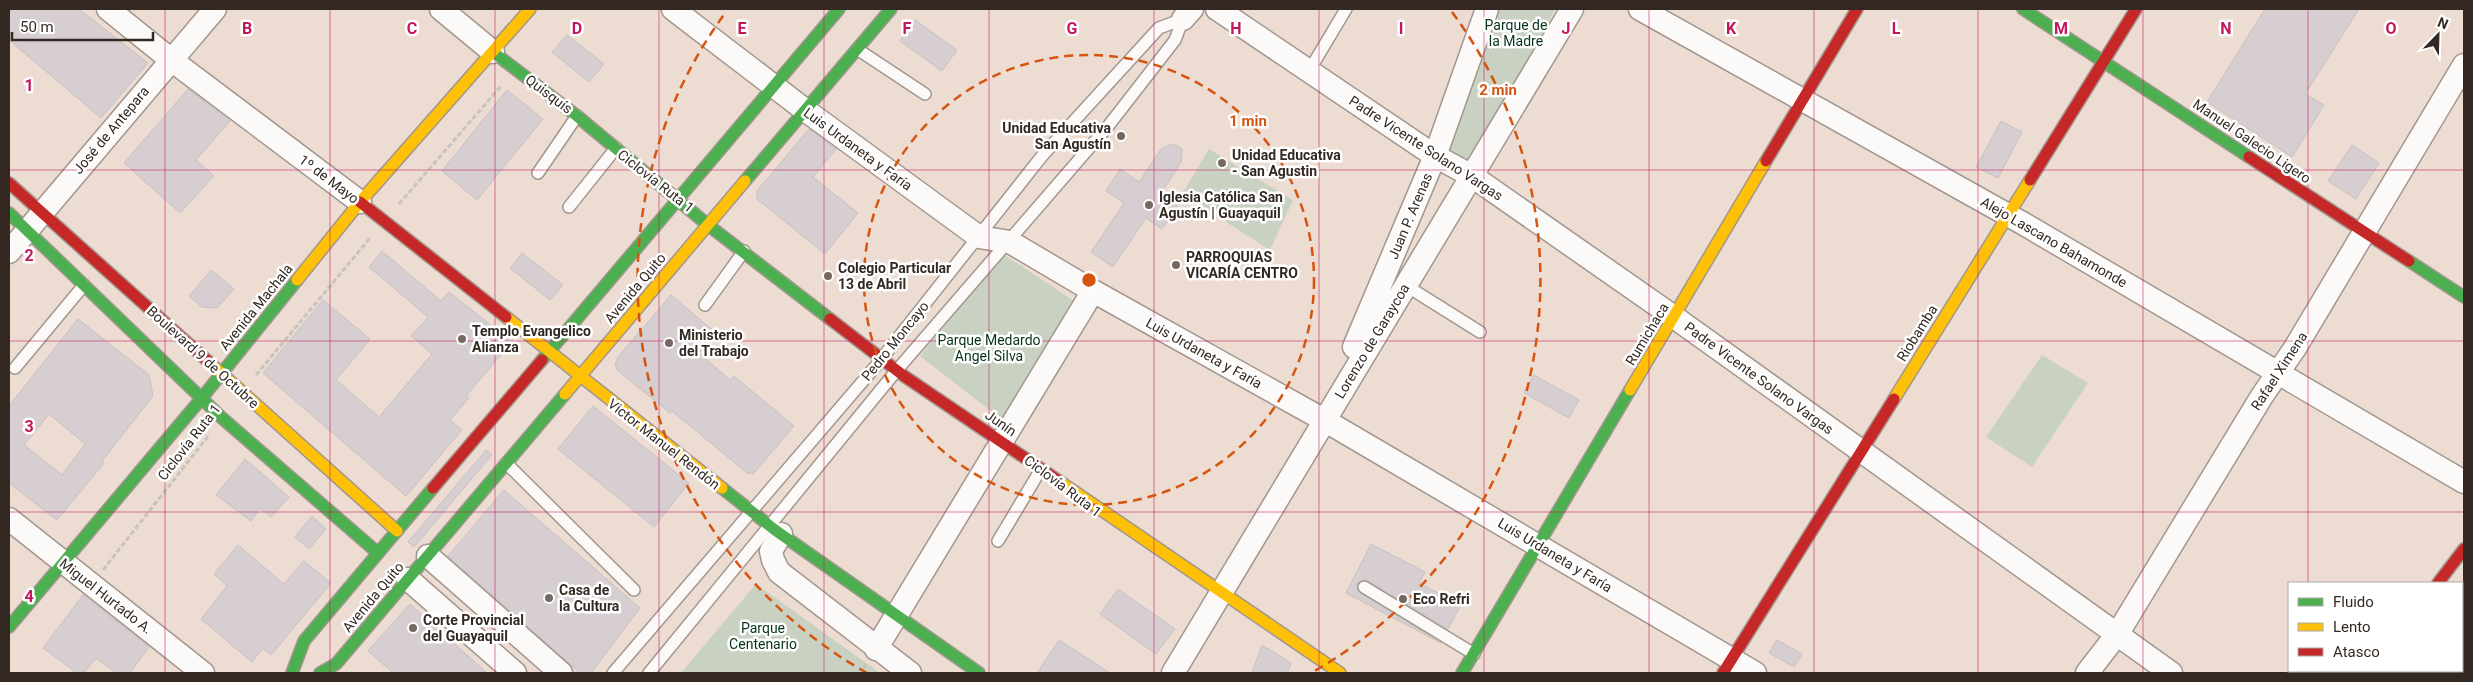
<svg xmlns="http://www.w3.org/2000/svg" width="2473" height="682" font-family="Roboto,sans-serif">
<rect width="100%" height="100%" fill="#ecdcd2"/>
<path fill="#c9d2c2" d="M1499,9H1555L1474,166L1447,151Z
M1209,149L1293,200L1270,250L1182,194Z
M1003,254L1077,303L1001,419L920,356Z
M2042,355L2088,383L2032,467L1986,437Z
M756,584L880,673H681Z"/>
<path fill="#d6ced0" stroke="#c8c1c2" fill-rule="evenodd" d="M9,9H79L148,63L101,118L9,40Z
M2265,9H2359L2305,94L2324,105L2292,157L2207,102Z
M915,20L957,50L942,71L900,41Z
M567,35L604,64L589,82L552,52Z
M188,89L230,121L196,160L214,176L180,213L124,163Z
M507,90L543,119L477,200L442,171Z
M2001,121L2022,132L1998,178L1976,167Z
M809,129L836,149L813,177L858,213L825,254L757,199V191Z
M1169,145H1176L1182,149L1181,162L1160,195L1178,206L1162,229L1146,218L1113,267L1091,252L1124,203L1106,191L1120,169L1139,182L1161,149Z
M2352,145L2379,163L2356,199L2328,181Z
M382,251L441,301L449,292L512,342L466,396L469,398L450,420L462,430L406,496L263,373L323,300L370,339L336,380L379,417L432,354L411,336L428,317L369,267Z
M522,253L563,285L550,300L510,268Z
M211,270L234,289L217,308L202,307L189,296Z
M671,295L716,333L699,353L730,380L734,376L794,426L753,474L747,473L672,411L670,413L618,371L615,365L618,357Z
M78,319L149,375L153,396L102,461L104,463L57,520L9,483V406ZM49,414L85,444L62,475L24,445Z
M1534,375L1579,400L1569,418L1524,393Z
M593,406L689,483L654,527L558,449Z
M486,450L492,455L414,547L408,542Z
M245,459L289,497L271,517L260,508L251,521L216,495Z
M504,490L640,608L591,673H580L448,556Z
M312,516L326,529L309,549L295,537Z
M1371,544L1425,572L1419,583L1461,605L1448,629L1367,580L1358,583V591L1441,643L1346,593Z
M238,545L284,584L304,561L331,583L271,655L263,648L252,662L201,619L227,586L214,574Z
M1118,589L1175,629L1156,654L1100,614Z
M83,595L149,647L130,673H117L96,658L84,673H77L43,648Z
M410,604L487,673H393L368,651Z
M1059,640L1110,673H1037Z
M1777,640L1802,654L1794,667L1769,653Z
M1262,645L1291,663L1287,673H1252Z"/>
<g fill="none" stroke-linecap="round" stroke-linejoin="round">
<g stroke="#a2968e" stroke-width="14">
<path id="lane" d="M857,49L925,94
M1309,71L1346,9
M538,173L577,116
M569,207L616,148
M1405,285L1480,332
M705,305L744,251
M15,368L84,285
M506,463L634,590
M998,541L1041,469
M1364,587L1474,654
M613,673L875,367L1042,156L1159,28L1183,19
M649,673L897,370L1109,125L1175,40L1183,19"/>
</g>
<g stroke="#a2968e" stroke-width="25">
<path id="street" d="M108,9L170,59L360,202
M441,9L493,52
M673,9L805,110L979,237L1010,242L1093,291L1324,420L1755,673
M1217,9L1435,156L1472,176L1674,317L2171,673
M1640,9L2024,224L2464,482
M1183,19L1192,9
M9,252L215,9
M1354,347L1435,156L1487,9
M9,519L203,673
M781,534L771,551L773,560L779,572L910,673
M428,556L561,673
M408,579L515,673
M876,649L1093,291
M1173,673L1572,9
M2087,673L2118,633L2262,396L2295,348L2464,65"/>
</g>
<g stroke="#a2968e" stroke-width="14">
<path id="fast" d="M2023,9L2249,157
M493,52L577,116L708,225L830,319
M745,181L891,9
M9,213L222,418L378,553
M2409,261L2464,297
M542,360L839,9
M722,488L775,530L979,673
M9,627L201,399L297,280
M292,673L304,641L433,488
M320,673L336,664L565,394
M1462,673L1630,390
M2393,673L2395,671"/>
</g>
<g stroke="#a2968e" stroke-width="14">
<path id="slow" d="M297,280L360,202L530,9
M506,317L722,488
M211,364L397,531
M1630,390L1766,161
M565,394L745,181
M1894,399L2030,180
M1059,481L1340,673
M2370,673L2372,671"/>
</g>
<g stroke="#a2968e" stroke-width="14">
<path id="jam" d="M2249,157L2409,261
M1766,161L1857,9
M2030,180L2136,9
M9,183L211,364
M360,202L506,317
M830,319L904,376L1059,481
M433,488L542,360
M2438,583L2464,549
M1723,673L1894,399"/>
</g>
<path stroke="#c7c3be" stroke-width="3" stroke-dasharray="5 2.5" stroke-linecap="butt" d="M399,204L501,86
M256,375L370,238
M103,570L209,435
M859,673L866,664"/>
<use href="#lane" stroke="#fcfaf8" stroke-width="11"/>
<use href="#street" stroke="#fcfaf8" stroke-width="22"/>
<use href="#fast" stroke="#4caf50" stroke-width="11"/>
<use href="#slow" stroke="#ffc107" stroke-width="11"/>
<use href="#jam" stroke="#c62828" stroke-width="11"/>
</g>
<path fill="none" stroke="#c2185b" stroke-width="1" stroke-opacity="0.55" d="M165,9V673M330,9V673M495,9V673M659,9V673M824,9V673M989,9V673M1154,9V673M1319,9V673M1484,9V673M1649,9V673M1814,9V673M1978,9V673M2143,9V673M2308,9V583M9,170H2464M9,341H2464M9,512H2464M2308,671V673"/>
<g fill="none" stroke="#d6540e" stroke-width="2.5" stroke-dasharray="9 6">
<circle cx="1089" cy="280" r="225"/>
<path d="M867 673A451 451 0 0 1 726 12M1452 12A451 451 0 0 1 1311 673"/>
</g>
<g fill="#746860" stroke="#fff" stroke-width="2">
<circle cx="1121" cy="136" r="5"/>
<circle cx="1222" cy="163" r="5"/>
<circle cx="1149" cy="205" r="5"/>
<circle cx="1176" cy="265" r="5"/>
<circle cx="828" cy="276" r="5"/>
<circle cx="462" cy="339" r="5"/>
<circle cx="669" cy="343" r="5"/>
<circle cx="549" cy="598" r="5"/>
<circle cx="1403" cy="599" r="5"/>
<circle cx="413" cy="628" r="5"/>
</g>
<g text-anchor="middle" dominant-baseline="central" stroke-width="5" stroke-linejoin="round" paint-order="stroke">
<g font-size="14" fill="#06341b" stroke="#fff">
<text x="1516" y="25">Parque de<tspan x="1516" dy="16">la Madre</tspan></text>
<text x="989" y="340">Parque Medardo<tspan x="989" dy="16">Angel Silva</tspan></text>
<text x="763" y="628">Parque<tspan x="763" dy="16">Centenario</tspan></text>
</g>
<g font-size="14" fill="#332922" stroke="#fff">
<text transform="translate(549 94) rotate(37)">Quisquís</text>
<text transform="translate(111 130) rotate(-50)">José de Antepara</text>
<text transform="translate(2252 141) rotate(34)">Manuel Galecio Ligero</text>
<text transform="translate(1426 148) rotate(33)">Padre Vicente Solano Vargas</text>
<text transform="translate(858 149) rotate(36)">Luis Urdaneta y Faría</text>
<text transform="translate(329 179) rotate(37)">1º de Mayo</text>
<text transform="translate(656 181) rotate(38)">Ciclovía Ruta 1</text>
<text transform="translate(1410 216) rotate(-67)">Juan P. Arenas</text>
<text transform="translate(2054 242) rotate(30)">Alejo Lascano Bahamonde</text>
<text transform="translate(635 288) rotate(-50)">Avenida Quito</text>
<text transform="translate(256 307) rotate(-51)">Avenida Machala</text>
<text transform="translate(1917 333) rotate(-58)">Riobamba</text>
<text transform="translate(1647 334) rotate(-59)">Rumichaca</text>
<text transform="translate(895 341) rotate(-51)">Pedro Moncayo</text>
<text transform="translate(1372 341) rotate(-59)">Lorenzo de Garaycoa</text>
<text transform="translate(1204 353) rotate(29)">Luis Urdaneta y Faría</text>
<text transform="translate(203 357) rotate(42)">Boulevard 9 de Octubre</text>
<text transform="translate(2279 371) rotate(-57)">Rafael Ximena</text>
<text transform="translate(1759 378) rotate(36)">Padre Vicente Solano Vargas</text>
<text transform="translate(1001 423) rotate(35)">Junín</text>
<text transform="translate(189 442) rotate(-52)">Ciclovía Ruta 1</text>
<text transform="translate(664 444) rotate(38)">Victor Manuel Rendón</text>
<text transform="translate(1063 486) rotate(37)">Ciclovía Ruta 1</text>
<text transform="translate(1555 555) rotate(31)">Luis Urdaneta y Faría</text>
<text transform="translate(106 596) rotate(38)">Miguel Hurtado A.</text>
<text transform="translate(373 597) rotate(-50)">Avenida Quito</text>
</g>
<g font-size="14" font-weight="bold" fill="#332922" stroke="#fff" text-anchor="start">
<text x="1111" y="128" text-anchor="end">Unidad Educativa<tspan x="1111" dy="16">San Agustín</tspan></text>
<text x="1232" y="155">Unidad Educativa<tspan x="1232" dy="16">- San Agustin</tspan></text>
<text x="1159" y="197">Iglesia Católica San<tspan x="1159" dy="16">Agustín | Guayaquil</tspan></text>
<text x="1186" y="257">PARROQUIAS<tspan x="1186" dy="16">VICARÍA CENTRO</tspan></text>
<text x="838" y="268">Colegio Particular<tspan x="838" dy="16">13 de Abril</tspan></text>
<text x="472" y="331">Templo Evangelico<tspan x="472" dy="16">Alianza</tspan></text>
<text x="679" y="335">Ministerio<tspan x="679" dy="16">del Trabajo</tspan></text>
<text x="559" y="590">Casa de<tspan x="559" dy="16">la Cultura</tspan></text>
<text x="1413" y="599">Eco Refri</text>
<text x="423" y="620">Corte Provincial<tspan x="423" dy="16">del Guayaquil</tspan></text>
</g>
</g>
<g font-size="16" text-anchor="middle" font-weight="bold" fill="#c2185b" stroke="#fff" stroke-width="5" stroke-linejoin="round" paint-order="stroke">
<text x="247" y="34">B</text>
<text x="412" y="34">C</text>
<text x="577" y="34">D</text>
<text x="742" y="34">E</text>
<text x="907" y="34">F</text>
<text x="1072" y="34">G</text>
<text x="1236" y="34">H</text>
<text x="1401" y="34">I</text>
<text x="1566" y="34">J</text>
<text x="1731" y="34">K</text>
<text x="1896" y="34">L</text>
<text x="2061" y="34">M</text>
<text x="2226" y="34">N</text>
<text x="2391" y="34">O</text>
<text x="29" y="91">1</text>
<text x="29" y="261">2</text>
<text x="29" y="432">3</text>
<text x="29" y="602">4</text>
</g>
<circle cx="1089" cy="280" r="8" fill="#d6540e" stroke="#fff" stroke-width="2.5"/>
<g font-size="15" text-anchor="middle" font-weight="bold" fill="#d6540e" stroke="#fff" stroke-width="5" stroke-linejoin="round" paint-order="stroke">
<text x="1498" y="95">2 min</text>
<text x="1248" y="126">1 min</text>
</g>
<rect width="2473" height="682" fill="none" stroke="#332922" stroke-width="20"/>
<rect x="2288" y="582" width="175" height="90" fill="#ffffff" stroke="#ada9a7"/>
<rect x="2298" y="598" width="25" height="8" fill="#4caf50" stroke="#ada9a7"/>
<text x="2333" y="607" font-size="15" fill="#332922">Fluido</text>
<rect x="2298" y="623" width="25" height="8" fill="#ffc107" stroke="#ada9a7"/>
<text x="2333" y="632" font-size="15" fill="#332922">Lento</text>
<rect x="2298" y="648" width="25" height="8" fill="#c62828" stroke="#ada9a7"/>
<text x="2333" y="657" font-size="15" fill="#332922">Atasco</text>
<g transform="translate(2438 35) rotate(23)" stroke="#ffffff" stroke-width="4" paint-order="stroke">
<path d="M0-4L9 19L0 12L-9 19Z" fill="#332922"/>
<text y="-8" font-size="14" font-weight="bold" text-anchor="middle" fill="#332922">N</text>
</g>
<path d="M12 32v8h141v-8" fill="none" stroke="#332922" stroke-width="2.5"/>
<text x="20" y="32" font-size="15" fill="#332922" stroke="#ffffff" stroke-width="4" paint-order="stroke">50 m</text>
</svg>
